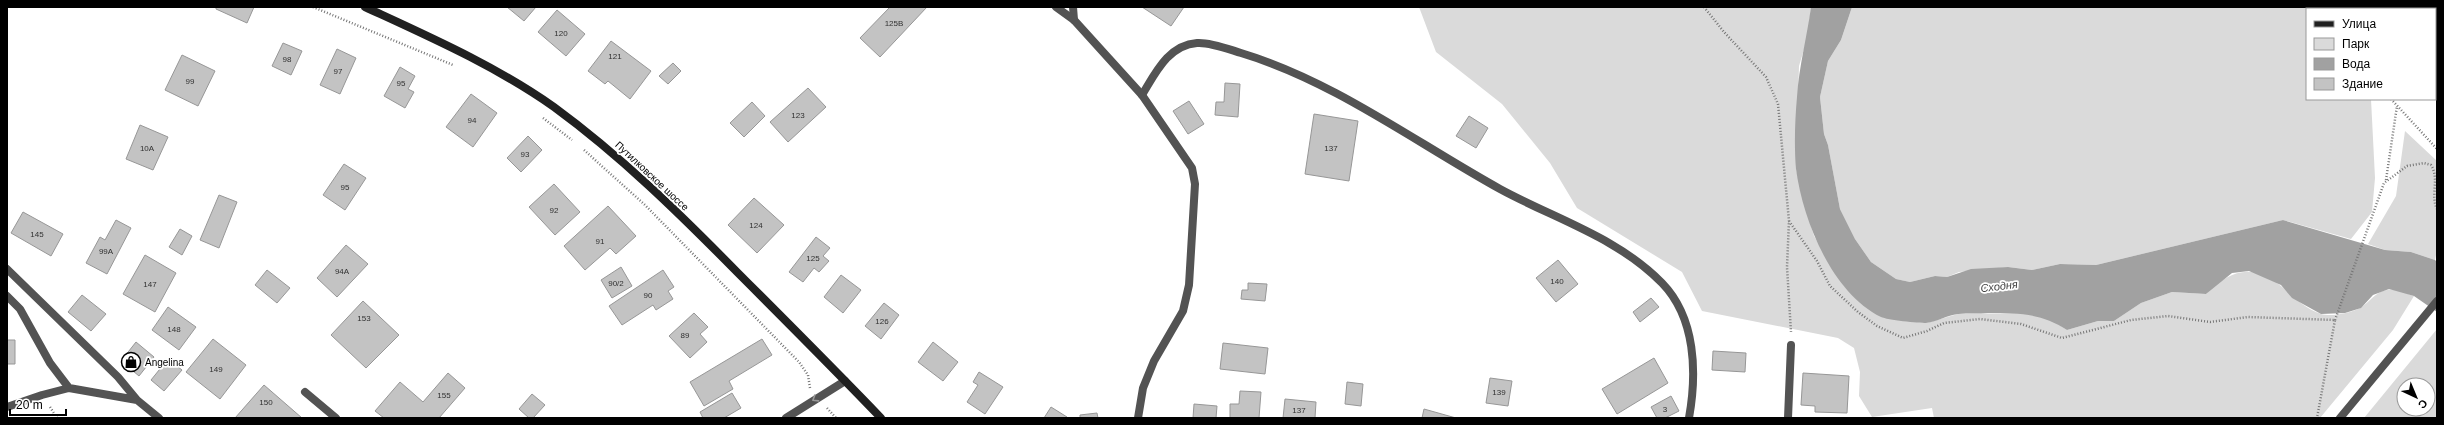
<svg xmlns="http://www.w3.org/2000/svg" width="2444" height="425" font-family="Arial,sans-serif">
<rect width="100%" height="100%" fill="#fff"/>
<path fill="#dadada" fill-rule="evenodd" d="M1419,7H1811L1808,36L1799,66L1796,169L1804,203L1814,236L1844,286L1866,306L1882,317L1926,323L1958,314L2019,313L2035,315L2052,320L2067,330L2098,321H2114L2141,303L2172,292L2206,294C2229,271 2252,262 2281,286C2293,296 2305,309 2321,314C2332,317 2350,313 2360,308C2370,302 2375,292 2387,290C2395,288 2407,294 2414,296L2393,330L2320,418H1934L1932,408L1872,417L1859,396L1860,372L1854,348L1838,338L1702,311L1682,272L1577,208L1550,163L1502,104L1436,52Z
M1852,7H2311L2307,9V99H2371L2375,178L2372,212L2351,239L2283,220L2096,265L2060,264L2032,270L2008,267L1959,272L1947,277L1935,276L1910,282L1896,279L1871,262L1855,239L1840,209L1828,145L1824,134L1820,97L1828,61L1841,40Z
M2405,131L2437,161V250L2435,260L2411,252L2385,250L2368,244L2396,196Z
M2437,329V418H2364ZM2404,385H2428V409H2404Z"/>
<path fill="#a1a1a1" d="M1811,7H1852L1841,40L1828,61L1820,97L1824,134L1828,145L1840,209L1855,239L1871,262L1896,279L1910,282L1935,276L1947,277L1971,269L2008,267L2032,270L2060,264L2096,265L2283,220L2385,250L2411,252L2435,260L2437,262V312L2414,296L2389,289L2373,295L2361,308L2345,313L2321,314L2292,298L2281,285L2249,271L2232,273L2206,294L2172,292L2141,303L2114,321H2098L2067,330C2041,313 2018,313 1988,313C1979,314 1968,313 1958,314C1947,315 1937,322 1926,323C1919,323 1887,320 1881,317C1832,293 1803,221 1796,169C1794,146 1795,119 1797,97C1799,66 1807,37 1811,7Z"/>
<path fill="#c3c3c3" stroke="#979797" d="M216,7H254L247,23L216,9Z
M507,7H536L524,21Z
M890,7H927L880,57L860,38Z
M1142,7H1184L1171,26Z
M557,10L585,34L566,56L538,32Z
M611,41L651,71L630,99L608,81L605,84L588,71Z
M283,43L302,51L291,75L272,66Z
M337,49L356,58L340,94L320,85Z
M182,55L215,71L198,106L165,90Z
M673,63L681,71L668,84L659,76Z
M400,67L415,76L408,89L414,92L405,108L384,96Z
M1225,83L1240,84L1238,117L1215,115L1216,102H1224Z
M808,88L826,107L788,142L770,122Z
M471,94L497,113L473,147L446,127Z
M1189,101L1204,124L1188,134L1173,111Z
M752,102L765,116L744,137L730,123Z
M1314,114L1358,121L1349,181L1305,174Z
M1469,116L1488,128L1476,148L1456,136Z
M140,125L168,137L153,170L126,159Z
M528,136L542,150L521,172L507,158Z
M344,164L366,178L345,210L323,195Z
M554,184L580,212L555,235L529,207Z
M219,195L237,202L219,248L200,240Z
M754,198L784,225L757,253L728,225Z
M608,206L636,236L616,254L610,248L585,270L564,246Z
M23,212L63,234L51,256L11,233Z
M116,220L131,228L107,274L86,263L100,237L105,240Z
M180,229L192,236L182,255L169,247Z
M816,237L830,248L823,256L829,261L819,272L814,268L803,282L789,272Z
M346,245L368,264L337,297L317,278Z
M145,255L176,273L155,312L123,294Z
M1558,260L1578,284L1556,302L1536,278Z
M621,267L632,286L612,298L601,280Z
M267,270L290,288L277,303L255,285Z
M663,270L674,287L668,291L673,299L656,310L653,305L622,325L609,306Z
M841,275L861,290L843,313L824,297Z
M1248,283L1267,284L1265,301L1241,299L1242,290H1248Z
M82,295L106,314L91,331L68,312Z
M1651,298L1659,307L1640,322L1633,312Z
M363,301L399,335L366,368L331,335Z
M884,303L899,315L881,339L865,326Z
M168,307L196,327L179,350L152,330Z
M694,313L708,327L700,334L707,342L690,358L669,336Z
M213,339L246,365L220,399L186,372Z
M762,339L772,355L729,381L733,389L704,406L690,382Z
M7,340H15V364H7Z
M136,342L154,357L139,376L121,361Z
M933,342L958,362L943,381L918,362Z
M1223,343L1268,348L1265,374L1220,369Z
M1713,351L1746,353L1745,372L1712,370Z
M1654,358L1668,383L1617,414L1602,389Z
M168,359L182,370L164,391L151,380Z
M979,372L1003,387L985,414L967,402L978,385L973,382Z
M448,373L465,388L439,418H384L375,411L400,382L423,402Z
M1803,373L1849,376L1847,413L1815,412V406L1801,405Z
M1490,378L1512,381L1508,406L1486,403Z
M1347,382L1363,384L1361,406L1345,404Z
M264,385L302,418H235Z
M1240,391L1261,392L1259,418H1230V404H1239Z
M732,393L741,408L724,418H703L700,412Z
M532,394L545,405L533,418H529L519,409Z
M1671,396L1679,411L1665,418H1657L1651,407Z
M1285,399L1316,402L1315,418H1283Z
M1194,404L1217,406L1216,418H1193Z
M1051,407L1067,417V418H1044Z
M1424,409L1456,418H1422Z
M1097,413L1098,418H1080V415Z"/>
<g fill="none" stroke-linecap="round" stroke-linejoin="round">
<path stroke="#757575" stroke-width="2.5" stroke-dasharray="1 2" stroke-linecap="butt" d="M313,7L453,65
M1704,7L1724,32L1766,77L1778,104L1789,221L1787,267L1791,332
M2314,9L2315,7
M2391,99L2437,149
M543,118L572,140
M584,150L645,205L799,362L808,375L810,388
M2386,180L2397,106
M1789,221L1817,261L1830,286L1858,312L1877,326L1903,338L1927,331L1944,323L1980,319L2021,324L2062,338L2131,320L2168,316L2210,322L2248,317L2335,320L2317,418
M2335,320L2384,183L2407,166L2424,163L2431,165C2440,179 2430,195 2437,209
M50,407L57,418
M827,408L836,418"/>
<path stroke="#535353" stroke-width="8" d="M1073,7L1074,20
M1142,95C1155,74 1168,45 1197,43C1210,42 1228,49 1241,53C1334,81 1415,142 1500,189C1555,219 1617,237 1662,283C1696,318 1697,373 1689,418
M7,269L118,377L137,400
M7,296L20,309L50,363L69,388
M305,392L336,418
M7,407L42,395L69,388L137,400L159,418
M1788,418L1791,345
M2340,418L2437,301"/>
<path stroke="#535353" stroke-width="8" d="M1056,7L1074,20L1142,95L1192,168L1195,184L1189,285L1183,311L1154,361L1143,388L1138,418
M786,418L845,381"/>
<path stroke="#202020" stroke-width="8" d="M365,7C430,37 496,66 554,107C621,156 680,214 738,273C786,321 834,369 881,418"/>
</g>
<defs><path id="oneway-chevron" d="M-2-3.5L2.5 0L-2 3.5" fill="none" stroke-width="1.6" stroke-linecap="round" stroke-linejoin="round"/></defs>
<use stroke="#989898" href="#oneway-chevron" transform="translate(815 399) rotate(148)"/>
<defs>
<g id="shop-ring" transform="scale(1)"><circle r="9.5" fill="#fff" stroke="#000" stroke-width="1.5"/><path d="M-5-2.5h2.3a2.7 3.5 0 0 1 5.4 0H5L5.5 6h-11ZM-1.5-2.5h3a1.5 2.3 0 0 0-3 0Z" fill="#000"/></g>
</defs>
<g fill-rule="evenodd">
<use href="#shop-ring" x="131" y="362"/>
</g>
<g text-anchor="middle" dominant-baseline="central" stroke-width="3.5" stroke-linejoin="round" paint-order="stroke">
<g font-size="8" fill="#313131">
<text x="894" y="23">125В</text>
<text x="561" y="33">120</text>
<text x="615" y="56">121</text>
<text x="287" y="59">98</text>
<text x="338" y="71">97</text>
<text x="190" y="81">99</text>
<text x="401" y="83">95</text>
<text x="798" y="115">123</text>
<text x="472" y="120">94</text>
<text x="147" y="148">10А</text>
<text x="1331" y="148">137</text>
<text x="525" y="154">93</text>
<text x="345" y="187">95</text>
<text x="554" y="210">92</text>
<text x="756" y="225">124</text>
<text x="37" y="234">145</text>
<text x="600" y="241">91</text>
<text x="106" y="251">99А</text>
<text x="813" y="258">125</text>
<text x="342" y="271">94А</text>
<text x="1557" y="281">140</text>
<text x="616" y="283">90/2</text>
<text x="150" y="284">147</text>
<text x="648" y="295">90</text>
<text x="364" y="318">153</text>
<text x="882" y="321">126</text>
<text x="174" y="329">148</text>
<text x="685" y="335">89</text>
<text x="216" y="369">149</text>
<text x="1499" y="392">139</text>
<text x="444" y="395">155</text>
<text x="266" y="402">150</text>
<text x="1665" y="409">3</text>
<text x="1299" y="410">137</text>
</g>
<g font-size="10" fill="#000" stroke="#fff">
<text transform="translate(652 176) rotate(43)">Путилковское шоссе</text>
</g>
<g font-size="10" fill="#000" stroke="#fff" text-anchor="start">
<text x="145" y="362">Angelina</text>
</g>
<g font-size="11" font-style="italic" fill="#424242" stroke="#fff">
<text transform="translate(1999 286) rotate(-7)">Сходня</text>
</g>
</g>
<rect width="2444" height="425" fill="none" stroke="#000000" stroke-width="16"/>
<rect x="2306" y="8" width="130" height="92" fill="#ffffff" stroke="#999999"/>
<rect x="2314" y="21" width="20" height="6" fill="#202020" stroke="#999999"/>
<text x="2342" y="28" font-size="12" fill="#000000">Улица</text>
<rect x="2314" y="38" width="20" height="12" fill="#dadada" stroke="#999999"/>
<text x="2342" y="48" font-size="12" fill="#000000">Парк</text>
<rect x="2314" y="58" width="20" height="12" fill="#a1a1a1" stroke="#999999"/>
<text x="2342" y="68" font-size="12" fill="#000000">Вода</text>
<rect x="2314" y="78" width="20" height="12" fill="#c3c3c3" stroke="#999999"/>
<text x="2342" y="88" font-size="12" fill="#000000">Здание</text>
<g transform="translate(2416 397) rotate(136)"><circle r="19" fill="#ffffff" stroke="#999999"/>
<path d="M0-3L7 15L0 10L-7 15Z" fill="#000000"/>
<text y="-6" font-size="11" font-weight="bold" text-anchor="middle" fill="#000000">С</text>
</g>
<path d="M10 409v6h56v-6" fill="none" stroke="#000000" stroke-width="2"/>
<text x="16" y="409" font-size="12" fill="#000000" stroke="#ffffff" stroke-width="3" paint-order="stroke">20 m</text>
</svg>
